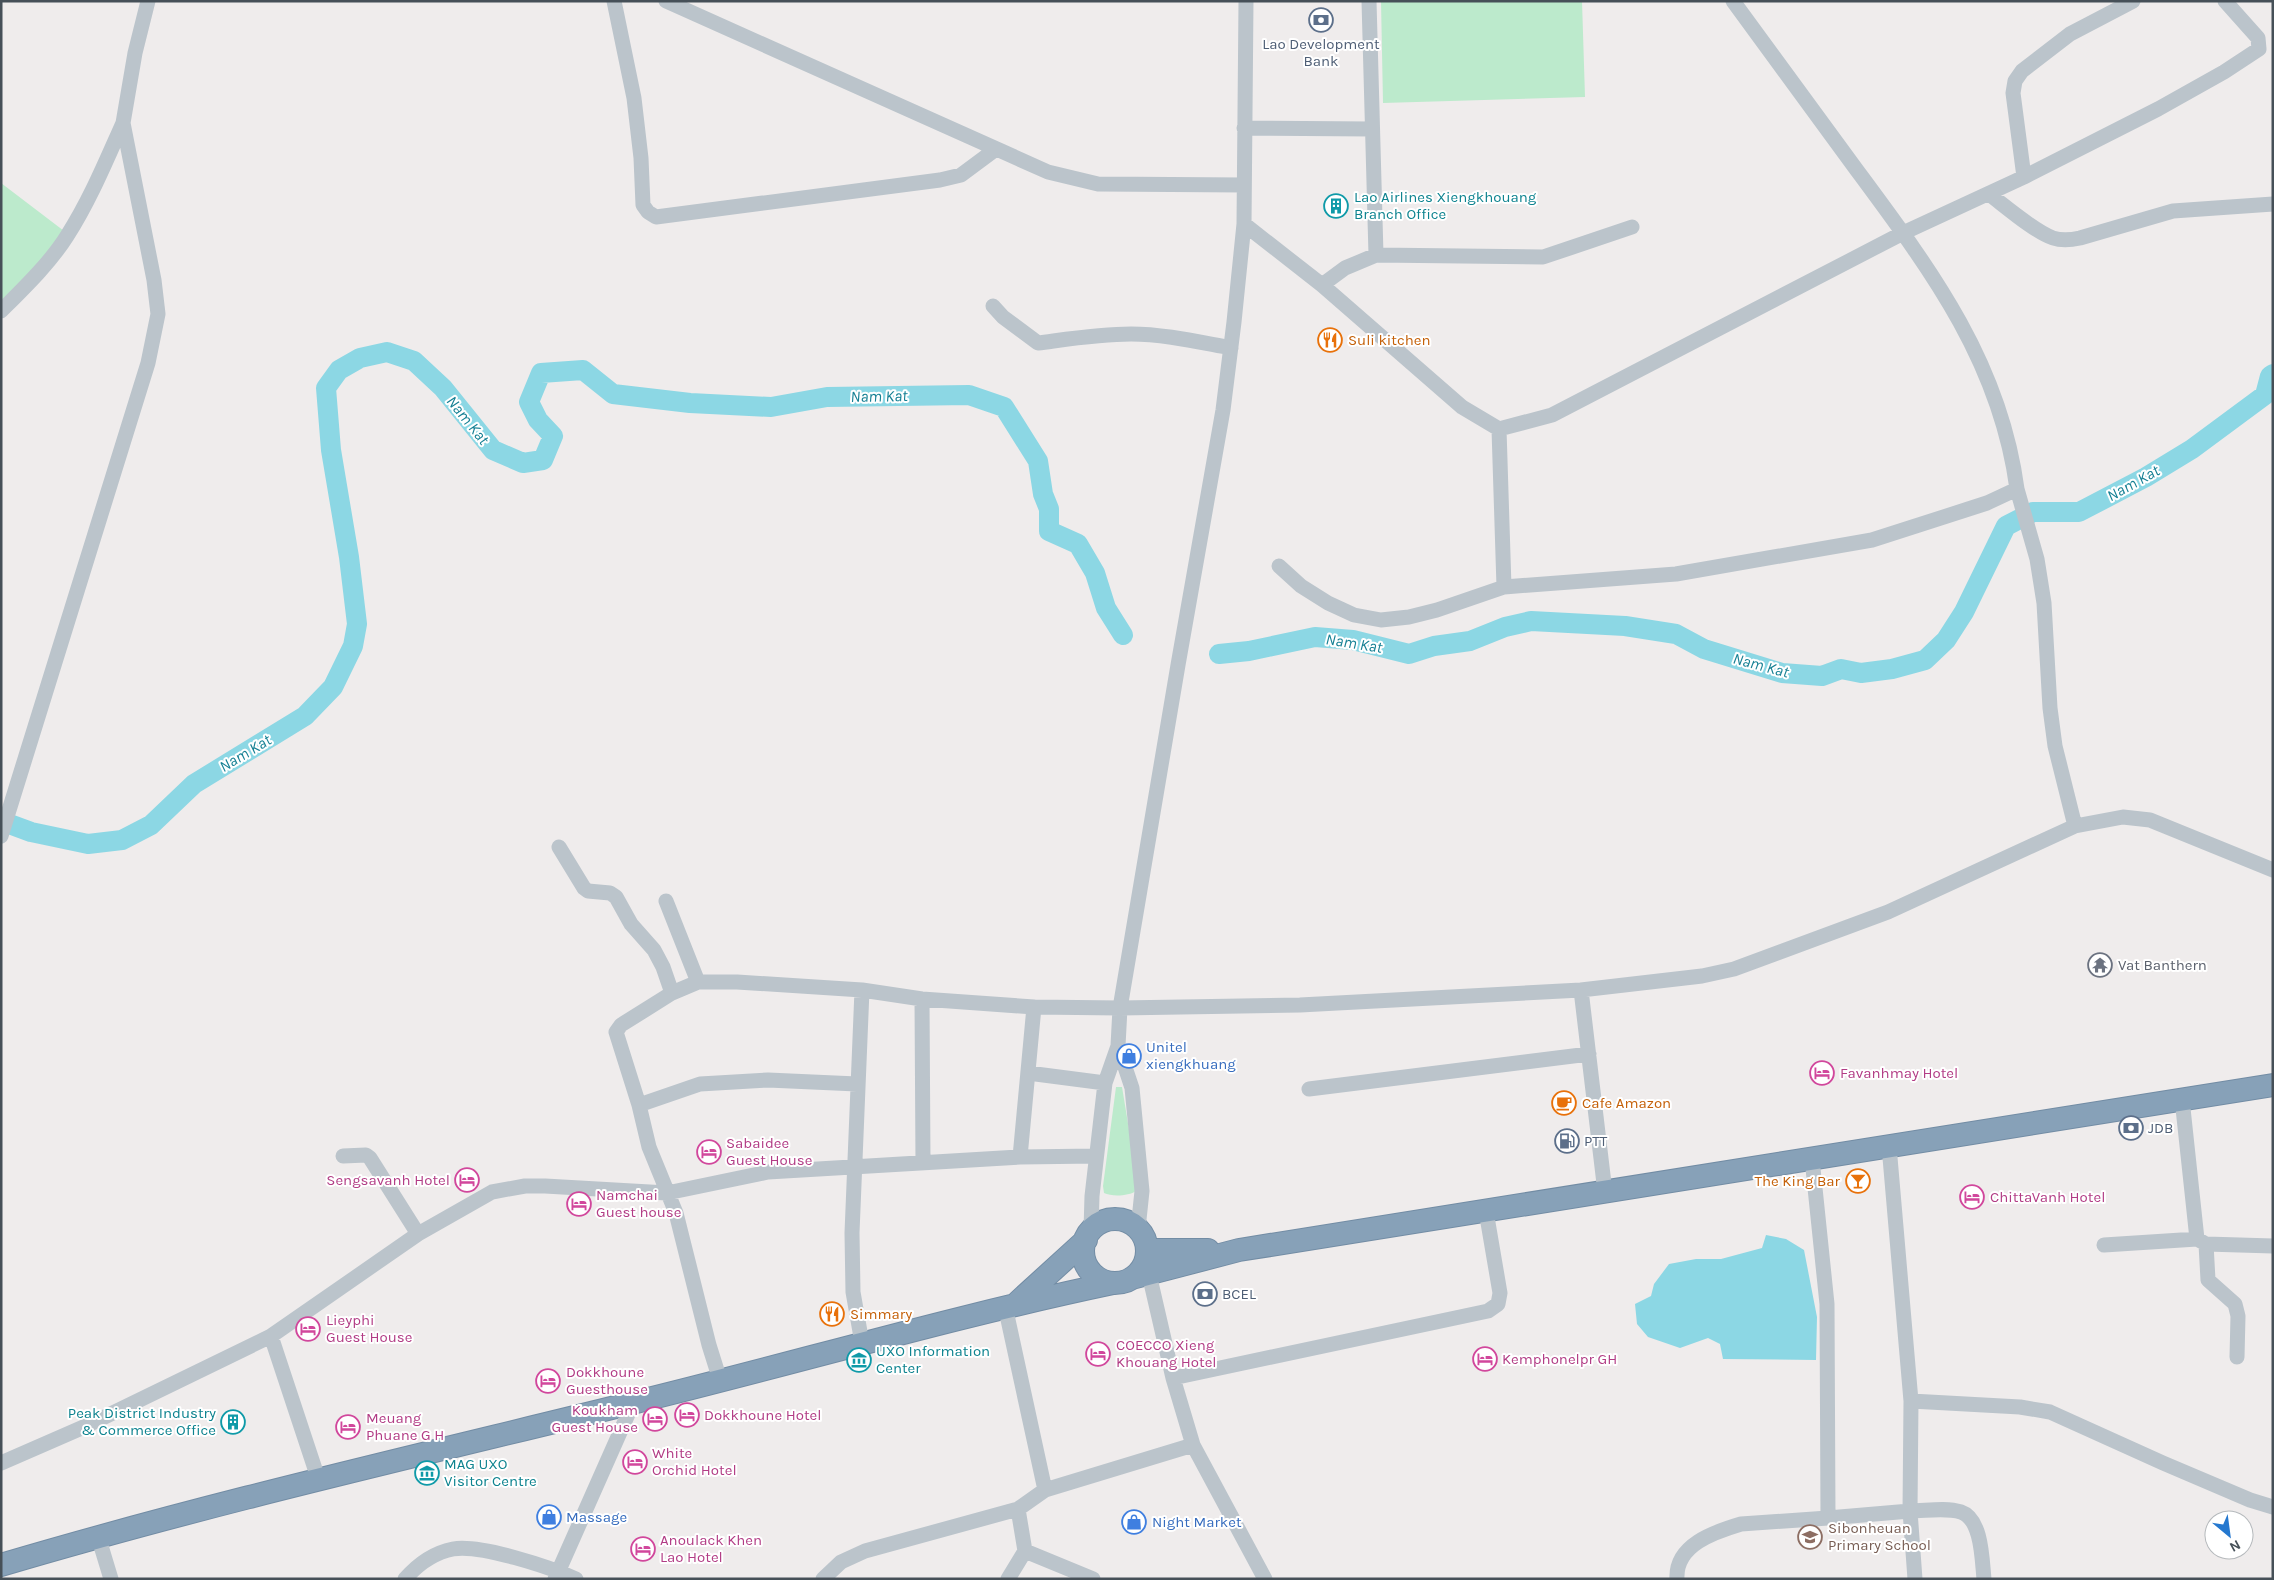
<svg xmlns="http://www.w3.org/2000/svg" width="2274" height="1580" font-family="Karla,sans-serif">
<rect width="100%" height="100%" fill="#efecec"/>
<path fill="#bceacc" d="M1381,1H1582L1585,97L1383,103Z
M1,183L68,234L1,311Z
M1116,1087H1122L1138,1184L1136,1191C1129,1196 1112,1197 1104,1193L1103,1186Z"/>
<path fill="#8cd7e4" d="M1766,1235L1786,1239L1804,1250L1817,1317L1816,1360L1723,1359L1720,1344L1708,1338L1680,1348L1648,1337L1637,1324L1635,1304L1651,1296L1654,1284L1669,1264L1696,1259H1721L1762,1248Z"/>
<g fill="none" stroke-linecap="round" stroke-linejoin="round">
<path stroke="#8cd7e4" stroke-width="20" d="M1219,654L1249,651L1315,637L1353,640L1409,654L1434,646L1470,641L1505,627L1531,621L1625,626L1676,634L1704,649L1782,673L1822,676L1841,669L1861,673L1892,669L1925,660L1946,640L1964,612L2006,526L2033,512H2079L2146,477L2192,449L2265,395L2270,376L2273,374
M1,821L31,832L88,844L122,840L151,825L194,784L305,716L333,687L353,646L357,624L349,557L331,450L326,388L339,370L360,358L387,352L414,361L443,388L493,450L523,463L543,460L553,436L538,420L529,402L541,373L583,370L613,394L690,403L771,407L827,397L969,395L1004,407L1038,461L1043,494L1049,509V531L1078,544L1095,573L1106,608L1123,635"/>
<g stroke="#728ca4" stroke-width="24">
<path id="highway" d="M1083 1251a32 32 0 1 1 64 0a32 32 0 1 1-64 0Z
M1147,1250H1208
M1132,1278L1239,1250L2273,1085
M1018,1302L1086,1240
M1,1565C210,1503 421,1455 632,1403C792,1364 951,1317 1113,1283"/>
</g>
<path stroke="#bbc4cb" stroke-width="15" d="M614,1L634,98L641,158L643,205L648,212L656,217L940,180L961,175L996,149
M666,1L1048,172L1098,184L1244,185
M1369,1L1376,255
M1244,128L1371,129
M2024,177L2013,93L2015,81L2022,71L2070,34L2133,1
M1989,194C2005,206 2035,232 2053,238C2062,241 2071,240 2080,238L2173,211L2273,204
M1244,224L1322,285L1462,407L1499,429L1552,415L1903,233L2024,177L2158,109L2224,72L2259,49L2258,38L2225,1
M1322,285L1345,268L1376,255L1543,257L1632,227
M993,306L1003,317L1038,343C1069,339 1100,334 1131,334C1164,334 1198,342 1231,348
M1,311C24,288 50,263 67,236C90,200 106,161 123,123
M1499,429L1504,587
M2017,489L2037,559L2044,603L2050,708L2055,746L2075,826
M1279,566L1301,586L1328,603L1354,615L1381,620L1409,617L1437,610L1504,587L1676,574L1872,540L1987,503L2017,489C2000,361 1930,269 1856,169C1815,113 1774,57 1733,1
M1,836L148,363L158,314L154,280L123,123L135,53L148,1
M559,847L584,888L588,891L610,893L616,897L631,924L654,950L663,967L672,993
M666,901L698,982
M862,990L852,1233L853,1292L862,1343
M1581,990L1605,1192
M922,999L923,1163
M1118,1046L1132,1088L1142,1191L1138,1229
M1028,1073L1105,1083
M1309,1089L1589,1054
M2182,1099L2197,1239L2206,1244L2273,1246
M639,1105L700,1084L768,1080L857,1084
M1889,1146L1911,1401L1910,1511C1926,1511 1945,1507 1961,1512C1982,1519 1982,1560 1984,1579
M343,1156L366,1155L370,1158L418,1234
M1020,1157L1034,1007
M1812,1159L1827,1304L1828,1518L1910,1511L1915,1579
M1091,1230L1092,1196L1105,1083L1118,1046L1120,1008L1178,665L1223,410L1234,322L1244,224L1246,1
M2206,1244L2208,1280L2235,1304L2238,1316L2237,1357
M2104,1245L2197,1239
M1149,1274L1173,1378L1193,1445L1265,1579
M1005,1306L1045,1490
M271,1336L318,1478
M1173,1378L1488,1311L1498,1304L1500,1293L1486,1211
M720,1380L709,1345L676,1213L649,1147L639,1105L616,1032L621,1025L672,993L698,982H737L862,990L922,999L1034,1007L1120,1008L1300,1005L1581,990L1702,976L1734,969L1888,912L2075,826L2123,817L2150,820L2273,870
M1911,1401L2020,1407L2050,1412L2163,1463L2250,1500L2273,1507
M1,1463L86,1426L271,1336L418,1234L492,1192L525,1186H545L667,1193L768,1172L1020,1157L1096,1156
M98,1536L111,1579
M1025,1551L1093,1579
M405,1579C418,1564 433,1553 453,1549C480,1544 550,1567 576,1579
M555,1579L633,1403
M823,1579L841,1562L865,1551L1018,1509L1045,1490L1193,1445
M1008,1579L1025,1551L1018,1509
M1677,1579C1675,1545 1714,1532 1741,1524L1828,1518"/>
<use href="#highway" stroke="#87a1b8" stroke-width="22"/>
</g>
<defs>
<g id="bank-ring" transform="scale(1.25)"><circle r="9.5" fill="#fff" stroke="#5c6f8a" stroke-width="1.5"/><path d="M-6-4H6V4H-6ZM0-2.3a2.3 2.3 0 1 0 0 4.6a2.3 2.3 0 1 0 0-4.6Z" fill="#5c6f8a"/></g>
<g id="building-ring" transform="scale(1.25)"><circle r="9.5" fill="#fff" stroke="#0f9aa8" stroke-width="1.5"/><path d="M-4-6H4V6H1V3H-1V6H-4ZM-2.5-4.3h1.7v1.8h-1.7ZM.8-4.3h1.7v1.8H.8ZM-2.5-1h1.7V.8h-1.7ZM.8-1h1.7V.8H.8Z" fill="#0f9aa8"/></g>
<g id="restaurant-ring" transform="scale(1.25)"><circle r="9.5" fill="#fff" stroke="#e8710a" stroke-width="1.5"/><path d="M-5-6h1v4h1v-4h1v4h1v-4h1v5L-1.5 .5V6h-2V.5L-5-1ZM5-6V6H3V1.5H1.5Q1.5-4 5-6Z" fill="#e8710a"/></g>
<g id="temple-ring" transform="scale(1.25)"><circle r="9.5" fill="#fff" stroke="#6b7280" stroke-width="1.5"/><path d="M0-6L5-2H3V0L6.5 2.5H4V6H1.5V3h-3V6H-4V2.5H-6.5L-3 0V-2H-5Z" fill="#6b7280"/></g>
<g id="shop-ring" transform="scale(1.25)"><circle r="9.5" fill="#fff" stroke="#3f7fe0" stroke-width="1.5"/><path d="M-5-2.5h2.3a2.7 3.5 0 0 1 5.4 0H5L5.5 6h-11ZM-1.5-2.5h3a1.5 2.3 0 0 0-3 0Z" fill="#3f7fe0"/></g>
<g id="hotel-ring" transform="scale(1.25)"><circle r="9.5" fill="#fff" stroke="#d1479c" stroke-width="1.5"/><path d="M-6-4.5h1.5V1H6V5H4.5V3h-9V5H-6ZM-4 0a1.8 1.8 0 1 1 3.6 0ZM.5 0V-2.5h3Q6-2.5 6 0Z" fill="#d1479c"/></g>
<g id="cafe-ring" transform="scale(1.25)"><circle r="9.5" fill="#fff" stroke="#e8710a" stroke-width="1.5"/><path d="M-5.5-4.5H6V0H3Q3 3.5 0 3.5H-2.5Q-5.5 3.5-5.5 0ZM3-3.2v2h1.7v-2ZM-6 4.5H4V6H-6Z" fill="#e8710a"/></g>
<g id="fuel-ring" transform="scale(1.25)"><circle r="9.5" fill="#fff" stroke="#5c6f8a" stroke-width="1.5"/><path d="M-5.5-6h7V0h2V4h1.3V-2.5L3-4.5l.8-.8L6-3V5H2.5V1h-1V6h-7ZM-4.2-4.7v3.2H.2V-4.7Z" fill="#5c6f8a"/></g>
<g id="bar-ring" transform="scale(1.25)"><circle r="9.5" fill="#fff" stroke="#e8710a" stroke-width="1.5"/><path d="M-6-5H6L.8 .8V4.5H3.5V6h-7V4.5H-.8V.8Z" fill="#e8710a"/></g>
<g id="museum-ring" transform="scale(1.25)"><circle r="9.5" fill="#fff" stroke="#0f9aa8" stroke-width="1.5"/><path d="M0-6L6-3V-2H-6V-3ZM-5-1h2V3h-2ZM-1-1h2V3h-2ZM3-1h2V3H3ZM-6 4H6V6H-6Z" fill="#0f9aa8"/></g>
<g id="school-ring" transform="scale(1.25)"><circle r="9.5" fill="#fff" stroke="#8d6e63" stroke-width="1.5"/><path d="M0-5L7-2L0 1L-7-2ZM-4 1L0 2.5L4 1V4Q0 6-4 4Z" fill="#8d6e63"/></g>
</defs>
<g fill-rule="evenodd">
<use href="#bank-ring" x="1321" y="20"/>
<use href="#building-ring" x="1336" y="206"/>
<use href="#restaurant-ring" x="1330" y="340"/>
<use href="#temple-ring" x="2100" y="965"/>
<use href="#shop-ring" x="1129" y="1056"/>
<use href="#hotel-ring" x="1822" y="1073"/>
<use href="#cafe-ring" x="1564" y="1103"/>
<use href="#bank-ring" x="2131" y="1128"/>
<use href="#fuel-ring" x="1567" y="1141"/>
<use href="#hotel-ring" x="709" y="1152"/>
<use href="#hotel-ring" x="467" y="1180"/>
<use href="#bar-ring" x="1858" y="1181"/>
<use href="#hotel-ring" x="1972" y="1197"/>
<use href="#hotel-ring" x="579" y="1204"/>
<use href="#bank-ring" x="1205" y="1294"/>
<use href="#restaurant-ring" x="832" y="1314"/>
<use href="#hotel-ring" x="308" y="1329"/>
<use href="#hotel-ring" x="1098" y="1354"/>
<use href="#hotel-ring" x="1485" y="1359"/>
<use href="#museum-ring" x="859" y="1360"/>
<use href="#hotel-ring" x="548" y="1381"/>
<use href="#hotel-ring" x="687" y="1415"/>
<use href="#hotel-ring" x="655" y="1419"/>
<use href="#building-ring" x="233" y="1422"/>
<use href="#hotel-ring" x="348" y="1427"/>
<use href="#hotel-ring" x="635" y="1462"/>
<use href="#museum-ring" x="427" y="1473"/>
<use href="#shop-ring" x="549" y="1517"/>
<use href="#shop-ring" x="1134" y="1522"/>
<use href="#school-ring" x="1810" y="1537"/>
<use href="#hotel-ring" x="643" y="1549"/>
</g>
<g text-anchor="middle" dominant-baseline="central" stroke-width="4" stroke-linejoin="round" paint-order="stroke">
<g font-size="15" fill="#4e5e75" stroke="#fff" text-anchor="start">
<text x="1321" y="44" text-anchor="middle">Lao Development<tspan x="1321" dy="17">Bank</tspan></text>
<text x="2148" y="1128">JDB</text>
<text x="1584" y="1141">PTT</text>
<text x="1222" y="1294">BCEL</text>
</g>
<g font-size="15" fill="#0d838f" stroke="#fff" text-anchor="start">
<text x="1354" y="197">Lao Airlines Xiengkhouang<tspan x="1354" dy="17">Branch Office</tspan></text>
<text x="876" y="1351">UXO Information<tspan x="876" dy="17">Center</tspan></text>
<text x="216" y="1413" text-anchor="end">Peak District Industry<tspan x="216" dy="17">&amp; Commerce Office</tspan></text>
<text x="444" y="1464">MAG UXO<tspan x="444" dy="17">Visitor Centre</tspan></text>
</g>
<g font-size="15" fill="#c56008" stroke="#fff" text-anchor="start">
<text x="1348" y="340">Suli kitchen</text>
<text x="1582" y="1103">Cafe Amazon</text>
<text x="1840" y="1181" text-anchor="end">The King Bar</text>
<text x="850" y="1314">Simmary</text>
</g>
<g font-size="15" fill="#5b616d" stroke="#fff" text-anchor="start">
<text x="2118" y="965">Vat Banthern</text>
</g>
<g font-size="15" fill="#366cbe" stroke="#fff" text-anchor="start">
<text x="1146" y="1047">Unitel<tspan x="1146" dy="17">xiengkhuang</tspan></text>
<text x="566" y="1517">Massage</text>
<text x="1152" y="1522">Night Market</text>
</g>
<g font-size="15" fill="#b23c85" stroke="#fff" text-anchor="start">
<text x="1840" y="1073">Favanhmay Hotel</text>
<text x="726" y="1143">Sabaidee<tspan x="726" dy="17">Guest House</tspan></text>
<text x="450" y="1180" text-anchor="end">Sengsavanh Hotel</text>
<text x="596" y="1195">Namchai<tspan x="596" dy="17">Guest house</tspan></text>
<text x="1990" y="1197">ChittaVanh Hotel</text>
<text x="326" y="1320">Lieyphi<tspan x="326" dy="17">Guest House</tspan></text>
<text x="1116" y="1345">COECCO Xieng<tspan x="1116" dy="17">Khouang Hotel</tspan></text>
<text x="1502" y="1359">Kemphonelpr GH</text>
<text x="566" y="1372">Dokkhoune<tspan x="566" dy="17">Guesthouse</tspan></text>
<text x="638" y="1410" text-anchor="end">Koukham<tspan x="638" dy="17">Guest House</tspan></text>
<text x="704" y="1415">Dokkhoune Hotel</text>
<text x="366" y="1418">Meuang<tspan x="366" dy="17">Phuane G H</tspan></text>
<text x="652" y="1453">White<tspan x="652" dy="17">Orchid Hotel</tspan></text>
<text x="660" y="1540">Anoulack Khen<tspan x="660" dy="17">Lao Hotel</tspan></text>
</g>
<g font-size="15" fill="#785e54" stroke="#fff" text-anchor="start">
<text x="1828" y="1528">Sibonheuan<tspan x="1828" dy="17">Primary School</tspan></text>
</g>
<g font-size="16" font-style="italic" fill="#168094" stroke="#fff">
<text transform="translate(879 396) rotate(-1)">Nam Kat</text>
<text transform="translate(468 420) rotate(51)">Nam Kat</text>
<text transform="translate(2133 483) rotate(-29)">Nam Kat</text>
<text transform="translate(1354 643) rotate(9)">Nam Kat</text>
<text transform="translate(1761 665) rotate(15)">Nam Kat</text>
<text transform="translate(245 753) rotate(-31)">Nam Kat</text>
</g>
</g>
<rect width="2274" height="1580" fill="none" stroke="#465058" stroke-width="5"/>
<g transform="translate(2229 1535) rotate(151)"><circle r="24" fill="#ffffff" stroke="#b5b9bc"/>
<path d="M0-4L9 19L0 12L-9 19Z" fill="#2578cf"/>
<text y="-8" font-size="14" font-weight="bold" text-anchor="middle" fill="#465058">N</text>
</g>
</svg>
